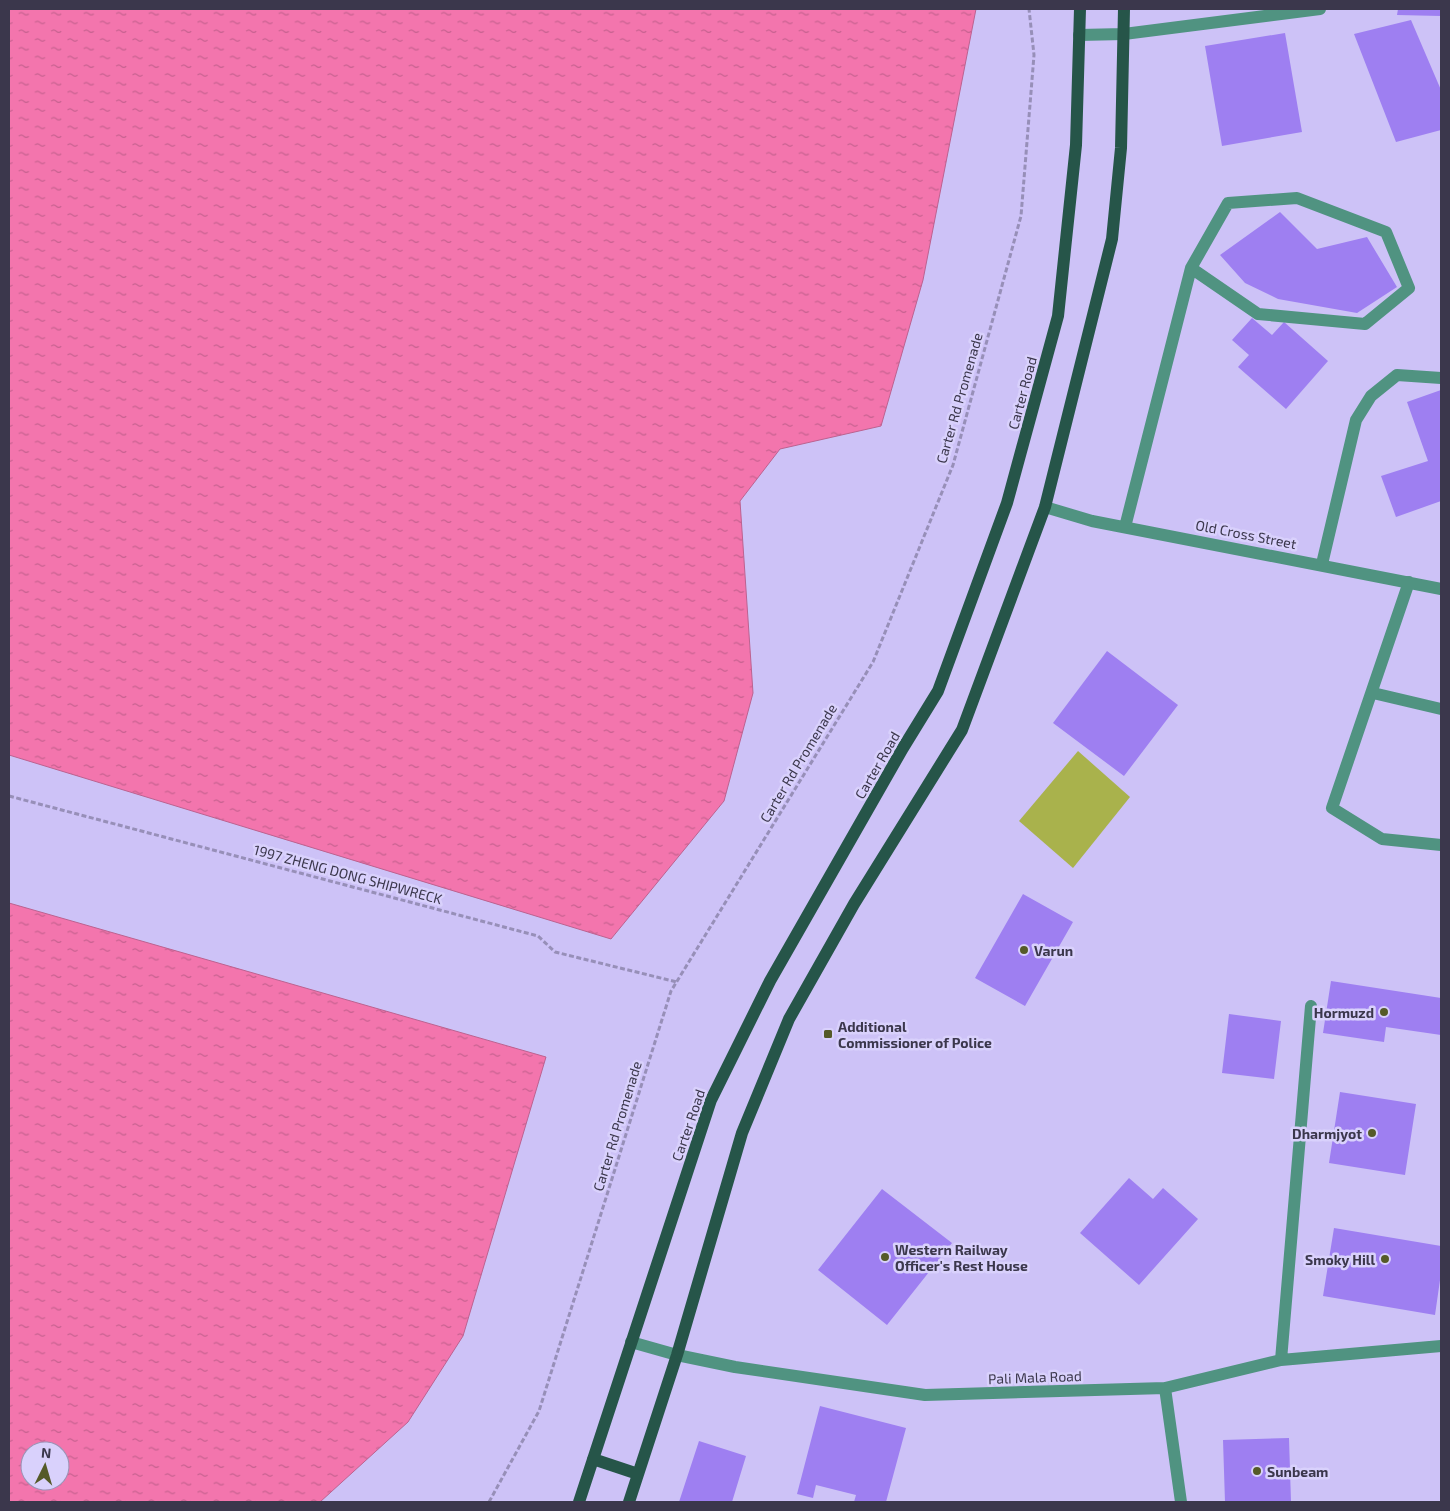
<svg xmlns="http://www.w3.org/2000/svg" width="1450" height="1511" font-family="'Exo 2',sans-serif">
<defs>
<pattern id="water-ripples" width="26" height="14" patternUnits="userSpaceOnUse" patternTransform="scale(1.25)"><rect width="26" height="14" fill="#f375ad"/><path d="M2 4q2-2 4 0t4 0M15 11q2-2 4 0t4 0" fill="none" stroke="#c6618f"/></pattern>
</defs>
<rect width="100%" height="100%" fill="#cdc2f7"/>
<path fill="#a9b24c" d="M1078,751L1130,797L1073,868L1019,821Z"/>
<path fill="url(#water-ripples)" stroke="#bc6290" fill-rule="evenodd" d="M9,9H976L923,280L881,426L780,449L740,501L753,693L724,801L611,939L9,755Z
M9,903L546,1057L463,1336L408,1422L320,1502H9ZM30,1451H60V1481H30Z"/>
<path fill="#9e7ff1" d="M1398,9H1441V16L1397,15Z
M1411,20L1441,90V130L1396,142L1354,34Z
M1285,33L1302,132L1222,146L1205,46Z
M1280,212L1317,249L1367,237L1397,287L1357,313L1278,299L1245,283L1220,255Z
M1252,318L1272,335L1284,322L1328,361L1286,409L1238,367L1249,355L1232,340Z
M1441,390V501L1396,517L1381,476L1428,461L1407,402Z
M1107,651L1178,705L1124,776L1053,723Z
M1023,894L1073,922L1025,1006L975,978Z
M1331,981L1441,998V1035L1386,1027L1384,1042L1323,1033Z
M1229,1014L1281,1021L1274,1079L1222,1073Z
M1340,1092L1416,1104L1405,1175L1329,1163Z
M1129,1178L1153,1199L1163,1188L1198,1219L1139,1285L1080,1233Z
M882,1189L952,1243L887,1325L818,1270Z
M1334,1228L1441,1246V1273L1435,1315L1323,1296Z
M820,1406L906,1428L886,1502H854L856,1495L816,1485L813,1498L797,1494Z
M1289,1438L1291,1502H1225L1223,1440Z
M699,1441L746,1456L732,1502H679Z"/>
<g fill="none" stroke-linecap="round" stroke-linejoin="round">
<path stroke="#978fb8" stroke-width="3" stroke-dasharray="5 2.5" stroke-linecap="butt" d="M9,796L538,936L555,952L677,982
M489,1502L539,1411L671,991L873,662L953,465L1021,216L1034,55L1029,9"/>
<path stroke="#509381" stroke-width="12" d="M1079,35L1124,34L1320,9
M1045,507L1092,521L1441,589
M1125,527L1191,268L1228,203L1297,198L1386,232L1409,288L1365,324L1258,314L1191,268
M1322,564L1356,420L1371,396L1397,375L1441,378
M1409,582L1332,808L1382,839L1441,845
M1373,693L1441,709
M631,1342L677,1355L735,1367L925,1395L1165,1388L1281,1360L1441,1346
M1281,1360L1311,1006
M1165,1388L1181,1502"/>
<path stroke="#265549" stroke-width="12" d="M593,1459L638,1474
M579,1502L711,1100L770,981L903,748L938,691L1007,503L1058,316L1076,145L1080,9
M629,1502L677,1355L742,1133L789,1019L854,904L962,730L1045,507L1112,239L1121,148L1124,9"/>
</g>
<g fill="#555a28" stroke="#d9d1fc" stroke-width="2">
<circle cx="1024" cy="950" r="5"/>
<circle cx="1384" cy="1012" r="5"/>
<rect x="823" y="1029" width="10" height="10" rx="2.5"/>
<circle cx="1372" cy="1133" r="5"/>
<circle cx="885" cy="1257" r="5"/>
<circle cx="1385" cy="1259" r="5"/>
<circle cx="1257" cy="1471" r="5"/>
</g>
<g text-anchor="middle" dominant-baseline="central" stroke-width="5" stroke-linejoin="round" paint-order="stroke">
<g font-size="14" fill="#3b374c" stroke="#d9d1fc">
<text transform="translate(1022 393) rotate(-75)">Carter Road</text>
<text transform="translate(959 398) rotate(-74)">Carter Rd Promenade</text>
<text transform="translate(1246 534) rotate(11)">Old Cross Street</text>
<text transform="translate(798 763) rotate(-59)">Carter Rd Promenade</text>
<text transform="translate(877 765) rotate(-60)">Carter Road</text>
<text transform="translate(348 874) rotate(15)">1997 ZHENG DONG SHIPWRECK</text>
<text transform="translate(688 1125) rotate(-71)">Carter Road</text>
<text transform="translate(617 1126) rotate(-73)">Carter Rd Promenade</text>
<text transform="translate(1035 1377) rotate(-2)">Pali Mala Road</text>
</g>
<g font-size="14" font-weight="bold" fill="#3b374c" stroke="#d9d1fc" text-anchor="start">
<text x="1034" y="950">Varun</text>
<text x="1374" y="1012" text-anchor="end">Hormuzd</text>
<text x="838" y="1026">Additional<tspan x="838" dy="16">Commissioner of Police</tspan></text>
<text x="1362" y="1133" text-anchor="end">Dharmjyot</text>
<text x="895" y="1249">Western Railway<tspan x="895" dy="16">Officer's Rest House</tspan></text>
<text x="1375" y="1259" text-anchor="end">Smoky Hill</text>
<text x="1267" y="1471">Sunbeam</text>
</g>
</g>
<rect width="1450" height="1511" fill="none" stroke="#3b374c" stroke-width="20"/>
<g transform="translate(45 1466) rotate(5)"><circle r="24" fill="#d9d1fc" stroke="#9a93b6"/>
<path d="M0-4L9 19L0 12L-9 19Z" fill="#555a28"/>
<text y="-8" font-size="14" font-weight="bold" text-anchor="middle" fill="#3b374c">N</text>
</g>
</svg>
